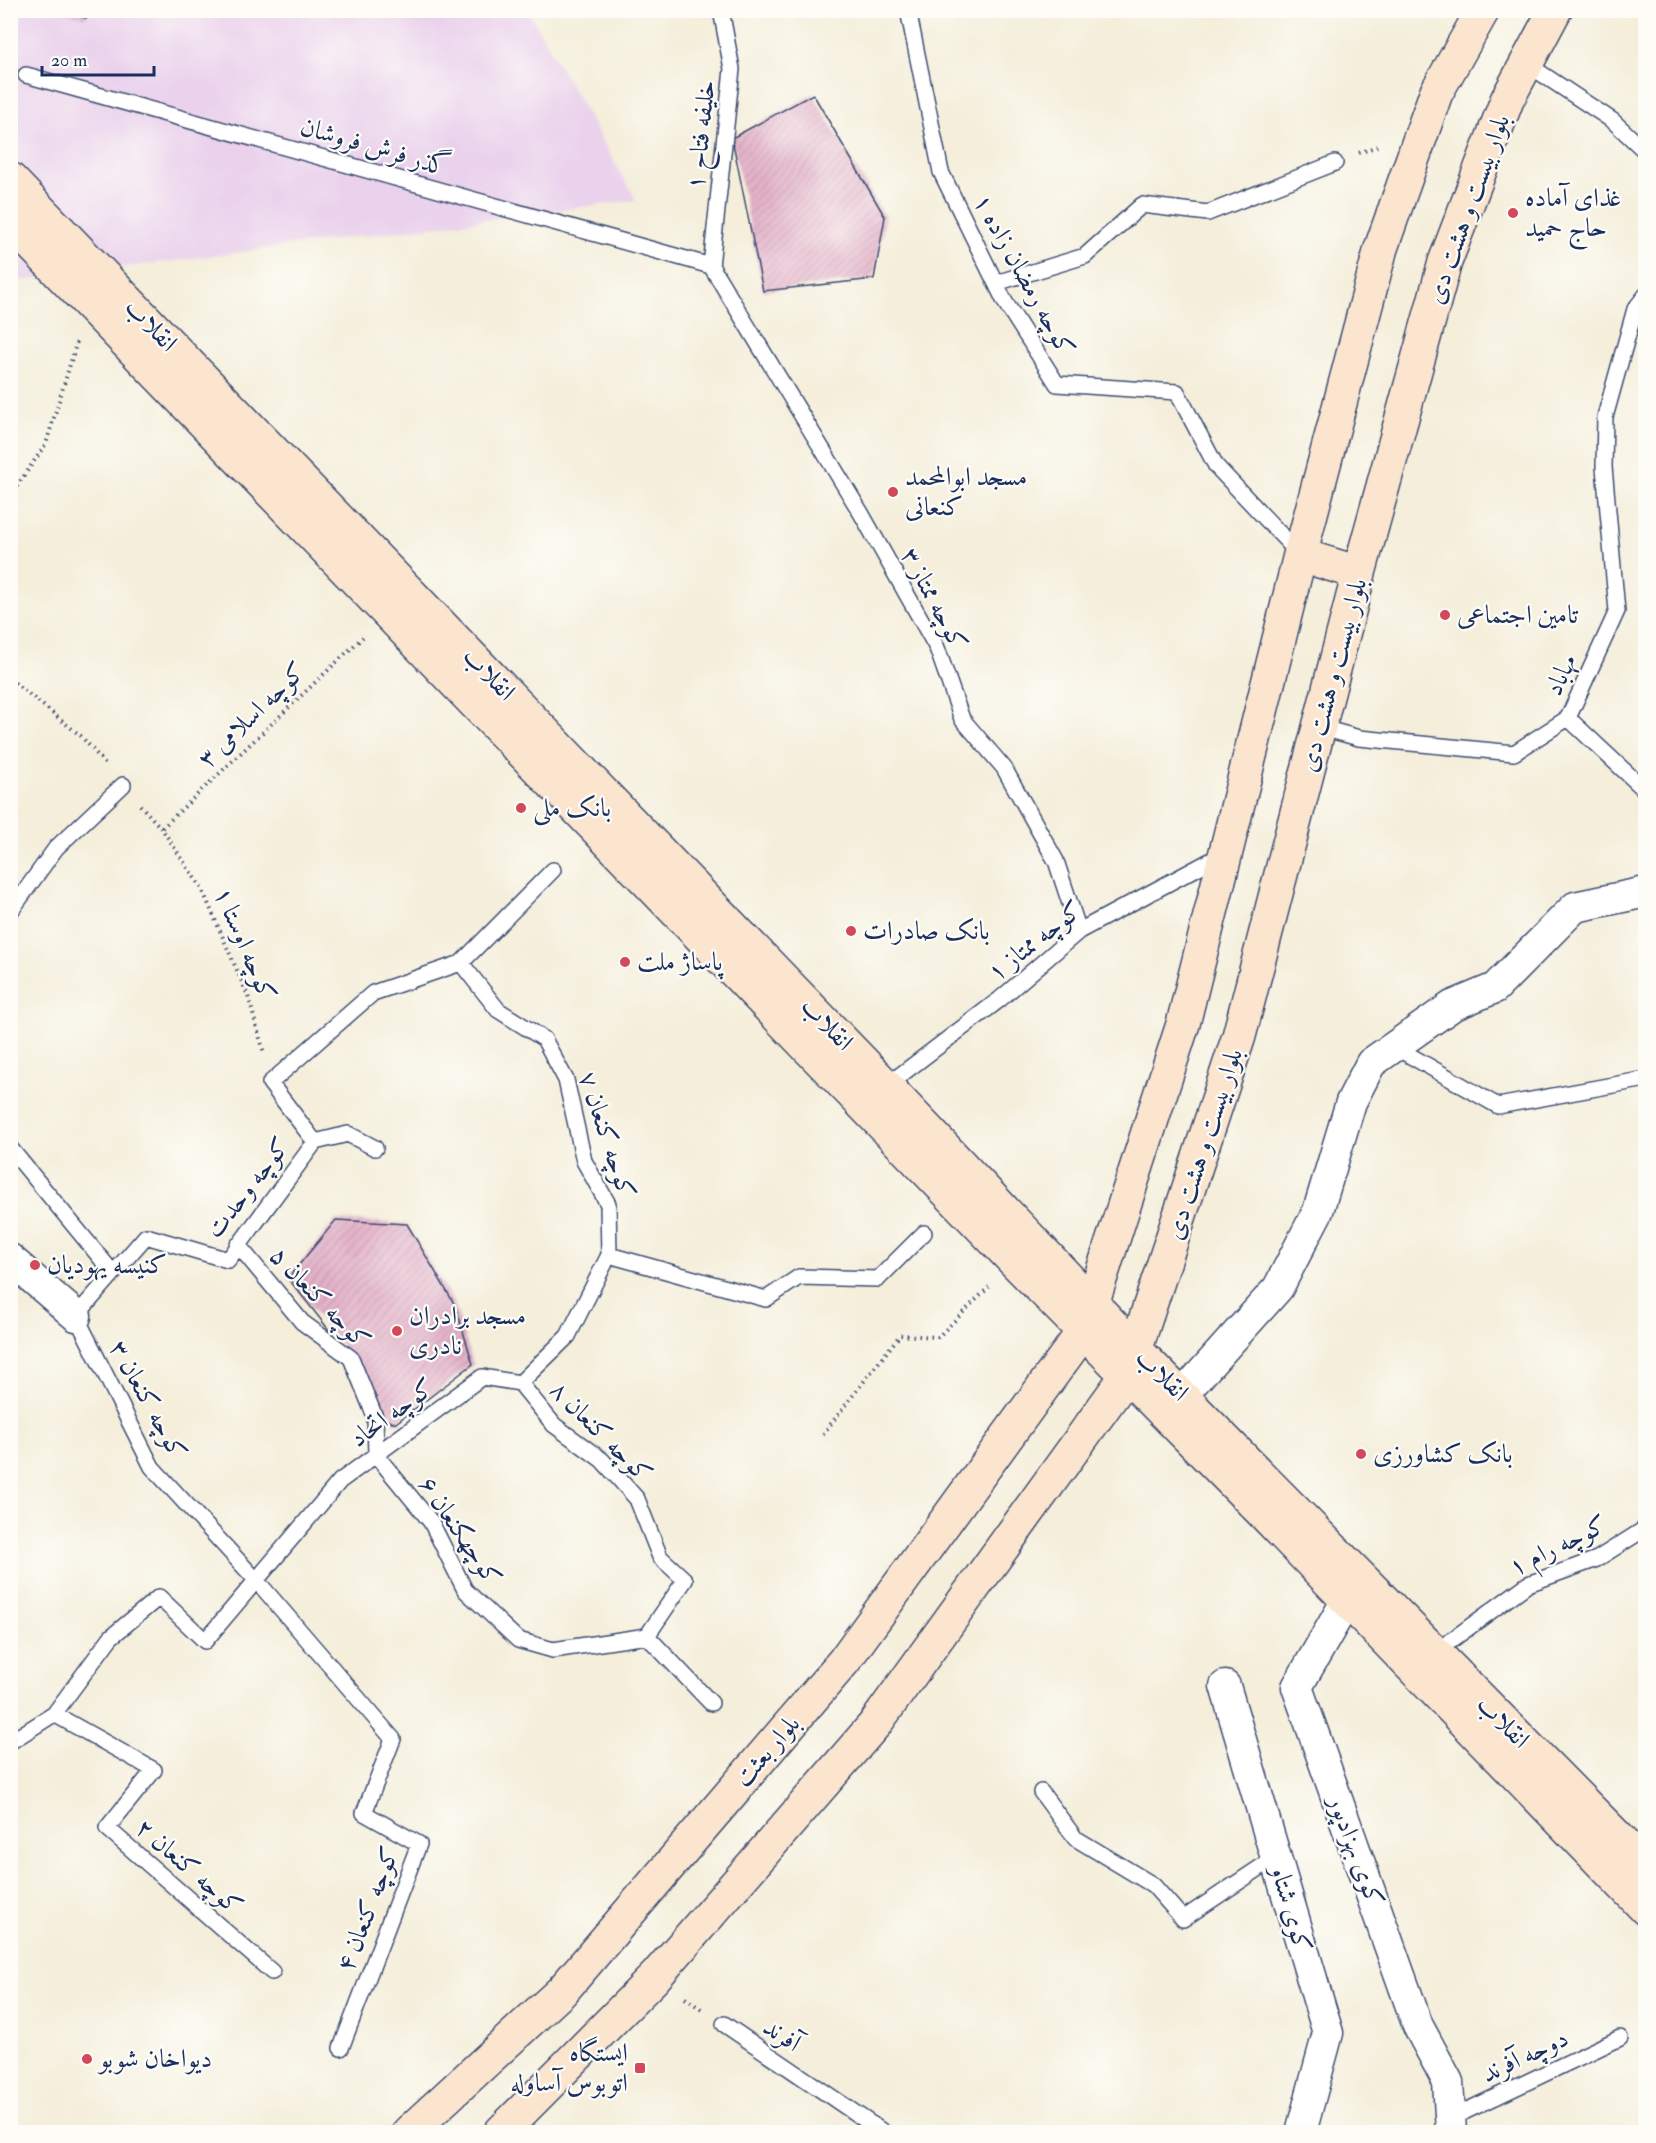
<svg xmlns="http://www.w3.org/2000/svg" width="1656" height="2143" font-family="'IM FELL Double Pica',Amiri,serif">
<defs>
<pattern id="building-hatch" width="6" height="6" patternUnits="userSpaceOnUse" patternTransform="scale(1.5)"><rect width="6" height="6" fill="#e4b2c9"/><path d="M-1 1l2-2M0 6l6-6M5 7l2-2" fill="none" stroke="#c399af"/></pattern>
</defs>
<rect width="100%" height="100%" fill="#fdfcf7"/>
<filter id="ink" filterUnits="userSpaceOnUse"><feTurbulence type="fractalNoise" baseFrequency=".0167" numOctaves="2"/><feDisplacementMap in="SourceGraphic" scale="12" xChannelSelector="R" yChannelSelector="G"/><feConvolveMatrix kernelMatrix="1 2 1 2 8 2 1 2 1" color-interpolation-filters="sRGB"/></filter>
<filter id="wash" filterUnits="userSpaceOnUse"><feTurbulence type="fractalNoise" baseFrequency=".008" numOctaves="4" result="noise"/><feDisplacementMap in="SourceGraphic" scale="24" xChannelSelector="R" yChannelSelector="G"/><feGaussianBlur stdDeviation="1.35" result="paint"/><feColorMatrix in="noise" values="0 0 0 0 0 0 0 0 0 0 0 0 0 0 0 0 0 1.4 0 .05"/><feComposite in="paint" operator="in"/></filter>
<g filter="url(#wash)">
<rect width="100%" height="100%" fill="#f4eeda"/>
<path fill="#ead1ec" d="M10,11H528L636,200L11,282Z"/>
<g id="blocks">
<path fill="url(#building-hatch)" d="M59,10H89L86,18Z
M813,94L885,217L874,279L763,291L732,138Z
M336,1220L407,1224L455,1305L473,1364L396,1423L375,1417L351,1358L288,1278Z"/>
</g>
</g>
<g filter="url(#ink)">
<use href="#blocks" fill-opacity="0" stroke="#3c4c71" stroke-width="1.5"/>
<g fill="none" stroke-linecap="round" stroke-linejoin="round">
<g stroke="#3c4c71" stroke-width="18">
<path id="service" d="M908,10L941,172L1005,302L1057,384L1177,392L1216,466L1300,555
M1527,64L1613,121L1646,152
M26,75L711,266
M711,266L861,513L937,648L962,719L1004,768L1056,861L1079,931
M711,266L732,69L721,10
M996,283L1085,256L1142,205L1208,213L1335,163
M1568,718L1646,791
M1319,727L1359,738L1514,753L1568,718L1617,611L1604,467L1605,417L1635,309L1646,295
M10,912L56,848L123,785
M461,963L498,1010L544,1039L566,1080L584,1161L608,1204L609,1255
M1395,1047L1498,1106L1646,1079
M886,1086L999,1000L1079,931L1223,854
M315,1142L348,1134L375,1148
M10,1148L113,1273
M238,1245L302,1322L351,1358L375,1417L376,1455L431,1522L465,1590L518,1640L553,1650L647,1636
M520,1383L554,1425L602,1460L637,1499L660,1557L685,1580L647,1636
M647,1636L711,1703
M1434,1653L1528,1584L1597,1559L1646,1528
M54,1714L154,1770L107,1828L272,1972
M10,1742L54,1714L111,1637L159,1597L205,1641L340,1481L482,1377L520,1383L568,1336L609,1255L766,1299L799,1277L878,1279L924,1233
M1041,1792L1075,1838L1153,1885L1183,1919L1276,1857
M724,2024L883,2132
M341,2048L419,1844L364,1813L393,1739L257,1581L152,1467L76,1316L146,1236L228,1260L315,1142L270,1083L373,993L461,963L553,870
M1451,2118L1620,2038"/>
</g>
<g stroke="#3c4c71" stroke-width="33">
<path id="minor" d="M10,1259L76,1316
M1183,1394L1278,1288L1318,1211L1351,1102L1371,1063L1452,1006L1495,988L1575,907L1646,892
M1363,1585L1347,1600L1297,1687L1418,2026L1448,2082L1451,2132
M1225,1686L1328,2033L1301,2132"/>
</g>
<g stroke="#3c4c71" stroke-width="36">
<path id="secondary" d="M10,179L886,1086L1137,1351L1646,1866
M10,222L1015,1262L1265,1515L1646,1909
M1300,555L1359,573
M409,2132L562,1991L844,1661L1083,1332L1183,1024L1300,555L1381,248L1436,93L1483,10
M501,2132L655,1977L875,1724L1127,1375L1239,1036L1359,573L1445,262L1507,100L1555,10"/>
</g>
<path stroke="#3c4c71" stroke-width="4" stroke-dasharray="1.5 4.5" stroke-linecap="butt" d="M1359,153L1380,145
M10,496L46,444L77,341
M10,679L81,736L106,765
M140,805L162,829L202,889L248,996L264,1053
M162,828L363,637
M823,1434L900,1335L938,1337L989,1287
M685,1998L704,2011"/>
<use href="#service" stroke="#fff" stroke-width="15"/>
<use href="#minor" stroke="#fff" stroke-width="30"/>
<use href="#secondary" stroke="#fbe5cf" stroke-width="33"/>
</g>
</g>
<g fill="#d1495b" stroke="#fdfcf7" stroke-width="2">
<circle cx="1513" cy="213" r="6"/>
<circle cx="893" cy="492" r="6"/>
<circle cx="1445" cy="615" r="6"/>
<circle cx="521" cy="808" r="6"/>
<circle cx="851" cy="931" r="6"/>
<circle cx="625" cy="962" r="6"/>
<circle cx="35" cy="1265" r="6"/>
<circle cx="397" cy="1331" r="6"/>
<circle cx="1361" cy="1454" r="6"/>
<circle cx="87" cy="2059" r="6"/>
<rect x="634" y="2062" width="12" height="12" rx="3"/>
</g>
<g text-anchor="middle" dominant-baseline="central" stroke-width="4.5" stroke-linejoin="round" paint-order="stroke">
<g font-size="26" fill="#1b2f5e" stroke="#fdfcf7">
<text transform="translate(701 135) rotate(-84)">خلیفه فتاح ۱</text>
<text transform="translate(375 147) rotate(16)">گذر فرش فروشان</text>
<text transform="translate(1468 209) rotate(-70)">بلوار بیست و هشت دی</text>
<text transform="translate(1024 275) rotate(61)">کوچه رمضان زاده ۱</text>
<text transform="translate(151 325) rotate(46)">انقلاب</text>
<text transform="translate(934 599) rotate(62)">کوچه ممتاز ۳</text>
<text transform="translate(489 674) rotate(46)">انقلاب</text>
<text transform="translate(1333 675) rotate(-75)">بلوار بیست و هشت دی</text>
<text transform="translate(1561 675) rotate(-65)">مهاباد</text>
<text transform="translate(252 715) rotate(-44)">کوچه اسلامی ۳</text>
<text transform="translate(1035 941) rotate(-38)">کوچه ممتاز ۱</text>
<text transform="translate(245 944) rotate(67)">کوچه اوستا ۱</text>
<text transform="translate(827 1024) rotate(46)">انقلاب</text>
<text transform="translate(607 1135) rotate(72)">کوچه کنعان ۷</text>
<text transform="translate(1204 1144) rotate(-72)">بلوار بیست و هشت دی</text>
<text transform="translate(248 1188) rotate(-52)">کوچه وحدت</text>
<text transform="translate(320 1298) rotate(46)">کوچه کنعان ۵</text>
<text transform="translate(1162 1375) rotate(44)">انقلاب</text>
<text transform="translate(148 1400) rotate(61)">کوچه کنعان ۳</text>
<text transform="translate(392 1413) rotate(-36)">کوچه اتحاد</text>
<text transform="translate(601 1432) rotate(45)">کوچه کنعان ۸</text>
<text transform="translate(460 1531) rotate(56)">کوچهکنعان ۶</text>
<text transform="translate(1558 1546) rotate(-26)">کوچه رام ۱</text>
<text transform="translate(1503 1722) rotate(45)">انقلاب</text>
<text transform="translate(767 1751) rotate(-49)">بلوار بعثت</text>
<text transform="translate(1356 1851) rotate(70)">کوی بهزادپور</text>
<text transform="translate(189 1867) rotate(41)">کوچه کنعان ۲</text>
<text transform="translate(368 1909) rotate(-69)">کوچه کنعان ۴</text>
<text transform="translate(1291 1909) rotate(74)">کوی شتاو</text>
<text transform="translate(782 2035) rotate(34)">آفرند</text>
<text transform="translate(1525 2056) rotate(-25)">دوچه آفرند</text>
</g>
<g font-size="26" fill="#1b2f5e" stroke="#fdfcf7" text-anchor="start">
<text x="1525" y="198">غذای آماده<tspan x="1525" dy="30">حاج حمید</tspan></text>
<text x="905" y="477">مسجد ابوالمحمد<tspan x="905" dy="30">کنعانی</tspan></text>
<text x="1457" y="615">تامین اجتماعی</text>
<text x="533" y="808">بانک ملی</text>
<text x="863" y="931">بانک صادرات</text>
<text x="637" y="962">پاساژ ملت</text>
<text x="47" y="1265">کنیسه یهودیان</text>
<text x="409" y="1316">مسجد برادران<tspan x="409" dy="30">نادری</tspan></text>
<text x="1373" y="1454">بانک کشاورزی</text>
<text x="628" y="2053" text-anchor="end">ایستگاه<tspan x="628" dy="30">اتوبوس آساوله</tspan></text>
<text x="99" y="2059">دیواخان شوبو</text>
</g>
</g>
<rect width="1656" height="2143" fill="none" stroke="#fdfcf7" stroke-width="36"/>
<path d="M42 66v9h112v-9" fill="none" stroke="#1b2f5e" stroke-width="3"/>
<text x="51" y="66" font-size="18" fill="#1b2f5e" stroke="#fdfcf7" stroke-width="4.5" paint-order="stroke">20 m</text>
</svg>
